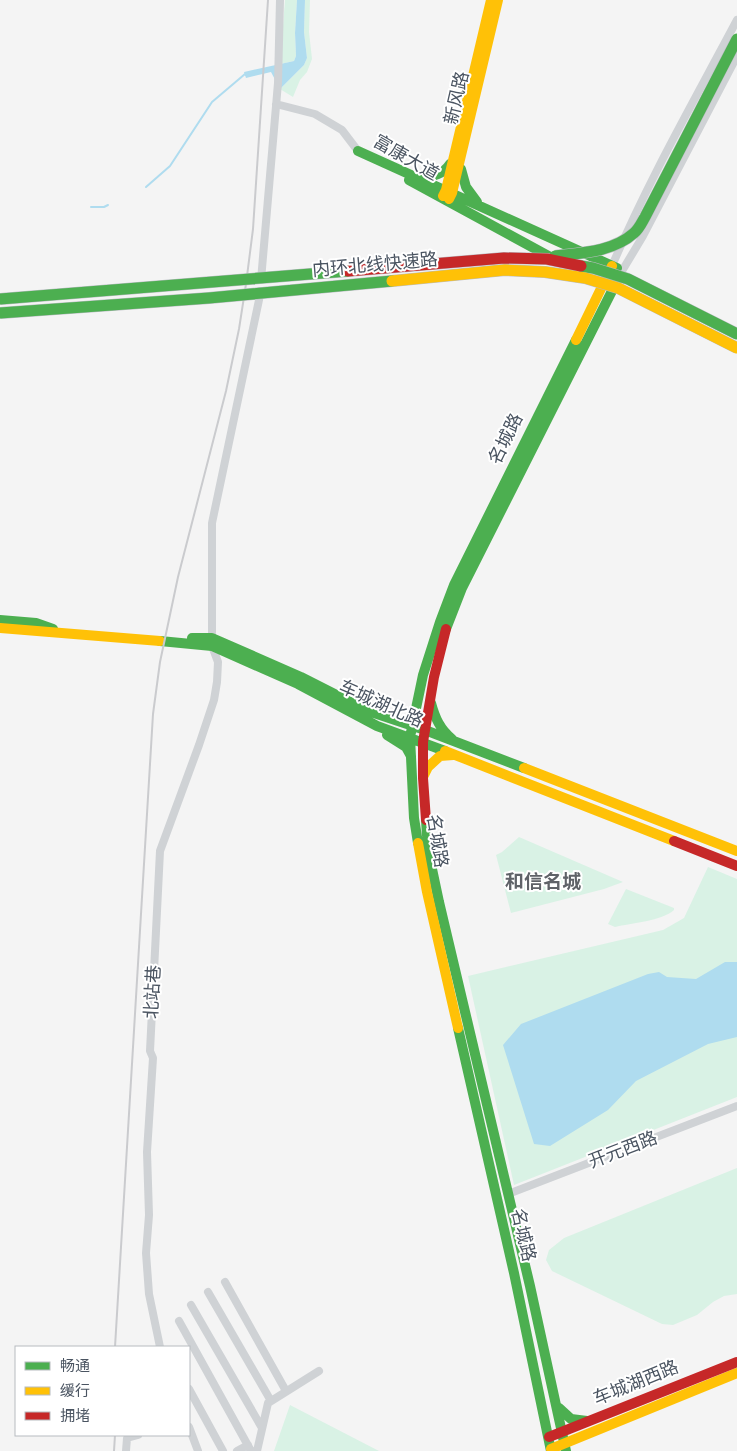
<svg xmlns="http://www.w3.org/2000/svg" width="737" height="1451" font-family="'Source Sans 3','Noto Sans SC',sans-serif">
<rect width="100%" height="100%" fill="#f4f4f4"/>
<path fill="#d9f2e5" d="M285,0H297L295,33L296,56L294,61L280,64Z
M305,0H310L309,32L312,59L307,72L300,80L293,97L280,89L304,65L307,58L304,32Z
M519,837L623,882L604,889L511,913L496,855L502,852Z
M708,867L737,879V1097L514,1185L468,976L663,930L684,918Z
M626,889L674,908V910C662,921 631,923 615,927L608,924Z
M737,1168V1294L724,1296L713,1302L697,1315L673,1325L662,1324L552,1271L546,1260L549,1250L564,1238Z
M290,1405L379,1451H274Z"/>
<path fill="#afdcef" d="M297,0H305L304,32L307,58L304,65L280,89L271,72L246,78L244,72L294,61L296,56L295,33Z
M725,962H737V1037L708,1044L636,1081L608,1110L550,1146L534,1144L503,1045L521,1024L648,974L659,972L667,977L696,979Z"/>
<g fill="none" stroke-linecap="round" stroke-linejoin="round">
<path stroke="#afdcef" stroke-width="2" d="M146,187L170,166L212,102L245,74L246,75
M91,207H104L108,205"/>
<path stroke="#cfd2d5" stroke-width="8" d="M276,104L315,114L342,130L358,151
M612,266C648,181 694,101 737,20
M622,271L643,236L737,56
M261,280L278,83L280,0
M508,1194L737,1106
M225,1282L286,1391
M208,1292L271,1401
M191,1305L262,1428
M179,1321L251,1451
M160,1347L149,1294L146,1253L149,1215L147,1152L153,1058L150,1051L160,851L199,745L214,700L217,682L218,662L212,646V523L259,300L260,291
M189,1389L223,1451
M189,1427L198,1451
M126,1451L127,1438L138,1435
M237,1451L248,1445
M257,1451L268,1403L319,1371"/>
<path stroke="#4caf50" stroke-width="10" d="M358,151L617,268
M461,169L466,187L477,202
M418,178C431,176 442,176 450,164
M409,180L552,258
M0,620L36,623L53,629
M446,629L462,588L616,283
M192,638H212L301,677L368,711L425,730L524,768
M160,641L212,646L298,684L377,726L445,751
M431,703C435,718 440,729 452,739
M387,735L406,747L411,756
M426,820L428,850L439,902L530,1286L566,1451
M418,843L414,818L410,737L423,675L440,622L454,585L576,340
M458,1028L514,1273L551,1451
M559,1408L571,1419L587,1421"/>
<path stroke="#ffc107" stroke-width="10" d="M443,196L446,190L491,0
M449,199L452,193L498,0
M576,340L612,266
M0,628L160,641
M445,751L674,841
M524,768L737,851
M423,777L428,767L440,756L453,755
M418,843L427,892L458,1028
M551,1449L737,1373"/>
<path stroke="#c62828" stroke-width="10" d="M426,820L423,778V742L434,677L446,629
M674,841L737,866
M549,1437L737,1362"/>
<path stroke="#cacbce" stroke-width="2" d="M115,1347L153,714L160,662L178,577L226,391L239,329L246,284L253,229L268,0
M114,1451L115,1435"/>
<g stroke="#b9bcc2" stroke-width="12" stroke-linecap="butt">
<path id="fast-bridge" d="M555,256C581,253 613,252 634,233C639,229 642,222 645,217L737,39
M581,266L593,268L628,279L737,334
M0,299L348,271
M0,313L209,298L392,281"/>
</g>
<g stroke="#b9bcc2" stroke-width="12" stroke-linecap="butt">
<path id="slow-bridge" d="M392,281L505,270L545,272L585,278L618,288L737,348"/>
</g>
<g stroke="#b9bcc2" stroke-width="12" stroke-linecap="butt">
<path id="jam-bridge" d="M348,271L504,258L547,259L581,266"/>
</g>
<use href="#fast-bridge" stroke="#4caf50" stroke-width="11"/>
<use href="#slow-bridge" stroke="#ffc107" stroke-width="11"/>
<use href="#jam-bridge" stroke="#c62828" stroke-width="11"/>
</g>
<g text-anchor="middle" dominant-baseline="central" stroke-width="4" stroke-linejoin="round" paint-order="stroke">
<g font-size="18" fill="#4a5461" stroke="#fff">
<text transform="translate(457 98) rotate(-77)">新风路</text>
<text transform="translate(406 158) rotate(30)">富康大道</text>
<text transform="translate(375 265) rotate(-5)">内环北线快速路</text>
<text transform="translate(506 439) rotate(-64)">名城路</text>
<text transform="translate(381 704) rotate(24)">车城湖北路</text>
<text transform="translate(437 841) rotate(81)">名城路</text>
<text transform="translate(153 992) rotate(-87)">北站巷</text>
<text transform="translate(623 1150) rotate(-21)">开元西路</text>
<text transform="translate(523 1235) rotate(77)">名城路</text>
<text transform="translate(636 1383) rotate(-22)">车城湖西路</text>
</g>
<g font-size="19" font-weight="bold" fill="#5f6268" stroke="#fff">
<text x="543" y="882">和信名城</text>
</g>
</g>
<rect x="15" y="1346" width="175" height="90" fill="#ffffff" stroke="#b7bbc0"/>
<rect x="25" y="1362" width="25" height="8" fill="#4caf50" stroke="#b7bbc0"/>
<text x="60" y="1371" font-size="15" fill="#4a5461">畅通</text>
<rect x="25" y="1387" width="25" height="8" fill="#ffc107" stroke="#b7bbc0"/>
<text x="60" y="1396" font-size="15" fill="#4a5461">缓行</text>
<rect x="25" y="1412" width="25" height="8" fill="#c62828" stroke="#b7bbc0"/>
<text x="60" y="1421" font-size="15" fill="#4a5461">拥堵</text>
</svg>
